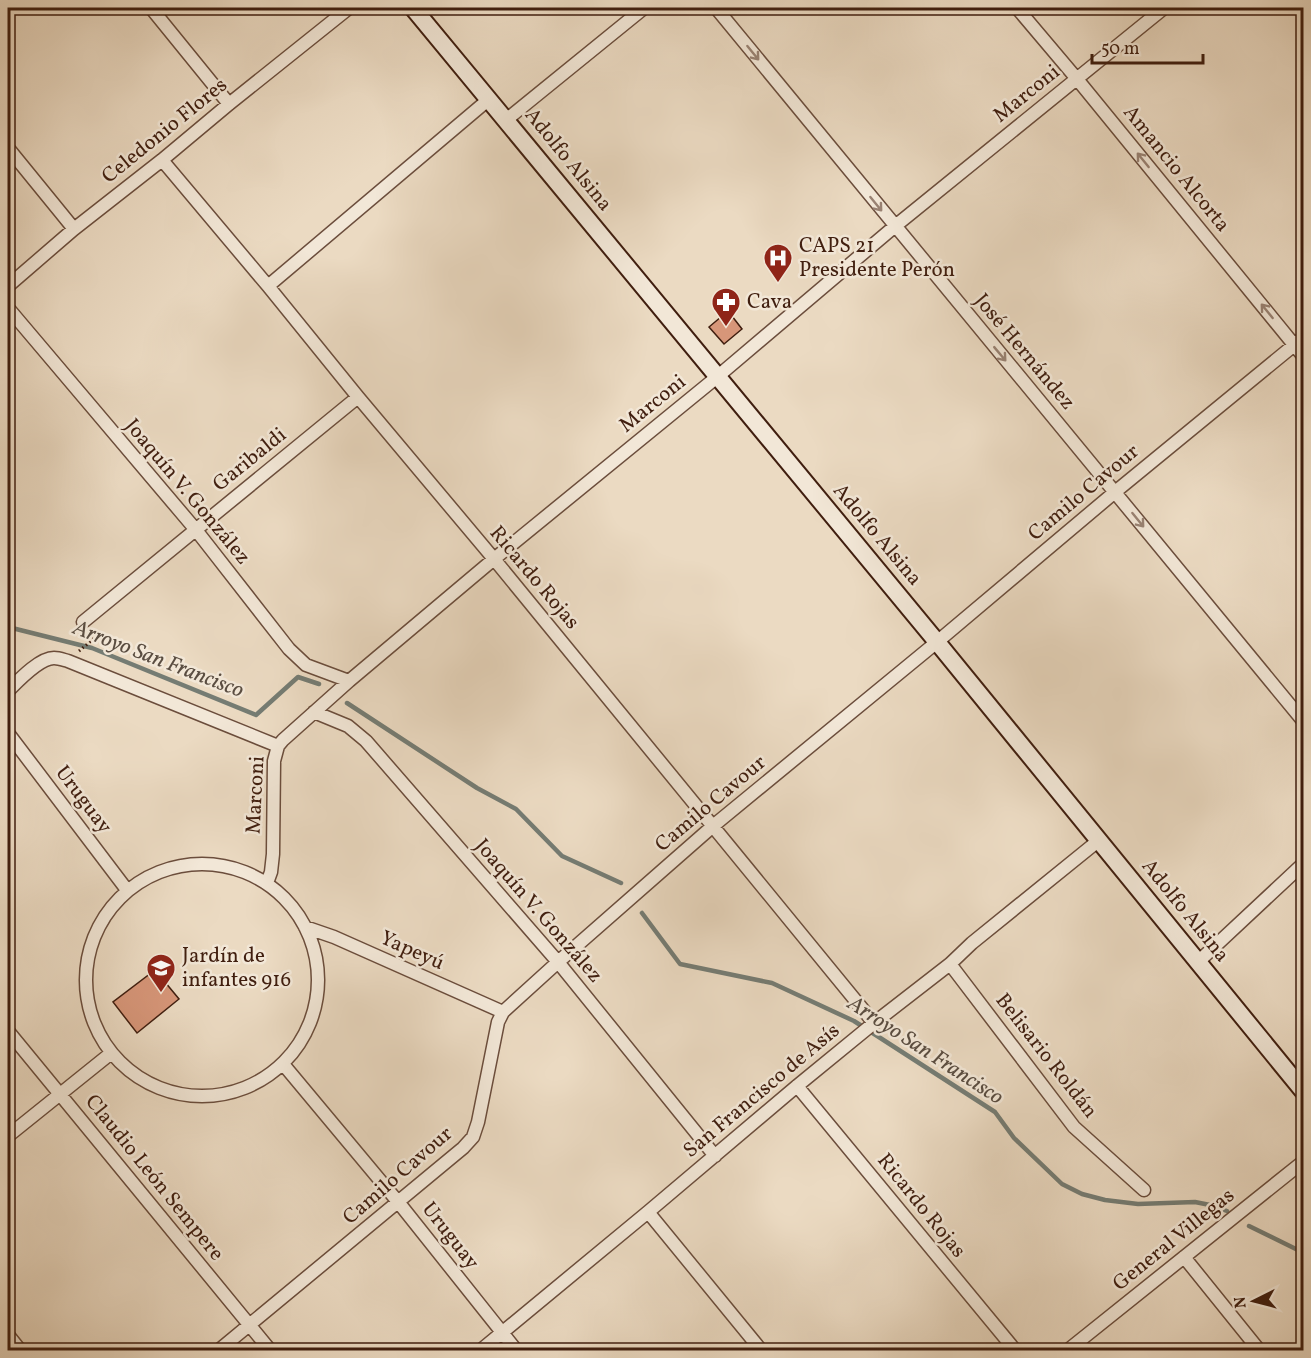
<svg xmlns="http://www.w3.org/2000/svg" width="1311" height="1358" font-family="Vollkorn,serif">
<rect width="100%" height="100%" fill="#ebdac2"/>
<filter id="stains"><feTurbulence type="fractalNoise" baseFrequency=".00333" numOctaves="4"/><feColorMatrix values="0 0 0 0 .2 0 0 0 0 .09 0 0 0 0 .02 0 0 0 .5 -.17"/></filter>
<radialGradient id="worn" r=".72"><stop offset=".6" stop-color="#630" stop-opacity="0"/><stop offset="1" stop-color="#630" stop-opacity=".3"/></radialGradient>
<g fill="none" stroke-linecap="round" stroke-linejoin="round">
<path stroke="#757c73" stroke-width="4.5" d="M8,627L92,648L256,715L298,677L319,684
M347,703L477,788L516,809L562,856L621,883
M642,913L680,964L772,983L854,1021L995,1112L1014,1138L1062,1184L1082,1194L1105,1200L1138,1204L1195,1202L1210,1205L1227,1211
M1249,1226L1304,1253"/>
</g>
<path fill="#d79679" stroke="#401e0f" stroke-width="1.5" d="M728,311L742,329L724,344L709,327Z
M155,970L179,999L137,1033L113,1002Z"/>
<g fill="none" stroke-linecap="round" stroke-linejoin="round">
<g stroke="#6b4d3c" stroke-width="15">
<path id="street" d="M151,8L229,104
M716,8C910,247 1108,483 1304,722
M1017,8L1077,79L1304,357
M506,120L644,8
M8,148L74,229
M162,160L268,286L358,397L494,559L874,1023
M8,286L74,229L162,160L229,104L349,8
M268,286L488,100
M8,308L196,530L289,649L306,665L349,681
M83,622L358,397
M8,691C18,681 39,658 54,658C59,658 64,660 68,661L278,746
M314,712L348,726L366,741L558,962L715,1156
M8,733L127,890
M86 980a116 116 0 1 1 232 0a116 116 0 1 1-232 0Z
M267,883L271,872L273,854L274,761L278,746L283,740L349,681L494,559L717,377L894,227L1164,8
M305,927L334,937L503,1012
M1198,962L1304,863
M950,964L1074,1127L1144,1190
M8,1031L270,1350
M283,1064L399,1203L516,1350
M797,1086L1015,1350
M8,1136L110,1054
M648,1212L761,1350
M1184,1257L1259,1350
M8,1335L20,1350
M219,1350L463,1148L473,1137L478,1122L498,1022L503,1012L558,962L713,826L937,642L1115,492L1304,337
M481,1350L648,1212L797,1086L874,1023L950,964L972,943L1098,841
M1068,1350L1304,1161"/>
</g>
<g stroke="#401e0f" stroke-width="20">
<path id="secondary" d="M413,8L937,642L1304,1092"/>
</g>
<path stroke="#401e0f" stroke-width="3" stroke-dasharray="1.5 3" stroke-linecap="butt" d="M79,651L97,636L91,630"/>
<use href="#street" stroke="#f2e7d7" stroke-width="12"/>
<use href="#secondary" stroke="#f2e7d7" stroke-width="16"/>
</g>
<defs><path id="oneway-shaft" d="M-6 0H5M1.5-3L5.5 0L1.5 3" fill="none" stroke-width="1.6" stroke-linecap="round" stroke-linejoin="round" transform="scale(1.5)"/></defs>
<g stroke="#998273">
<use href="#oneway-shaft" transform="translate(753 53) rotate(51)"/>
<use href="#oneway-shaft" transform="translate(1143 160) rotate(-129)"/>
<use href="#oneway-shaft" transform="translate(876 204) rotate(51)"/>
<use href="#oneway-shaft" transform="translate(1267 311) rotate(-129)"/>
<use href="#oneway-shaft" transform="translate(1000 354) rotate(50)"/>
<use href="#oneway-shaft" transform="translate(1138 520) rotate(51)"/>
</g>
<defs>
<g id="hospital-pin" transform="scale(1.5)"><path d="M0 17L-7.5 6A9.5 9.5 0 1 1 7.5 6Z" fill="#8f2418" stroke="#f2e7d7"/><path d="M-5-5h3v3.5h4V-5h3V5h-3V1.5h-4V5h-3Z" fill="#fff"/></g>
<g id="pharmacy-pin" transform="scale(1.5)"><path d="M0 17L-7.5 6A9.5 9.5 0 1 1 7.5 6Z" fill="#8f2418" stroke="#f2e7d7"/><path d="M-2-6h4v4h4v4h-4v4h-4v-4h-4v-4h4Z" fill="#fff"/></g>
<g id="school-pin" transform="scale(1.5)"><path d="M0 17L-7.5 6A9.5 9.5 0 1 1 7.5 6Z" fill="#8f2418" stroke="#f2e7d7"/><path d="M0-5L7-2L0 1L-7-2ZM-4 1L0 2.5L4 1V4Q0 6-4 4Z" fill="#fff"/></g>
</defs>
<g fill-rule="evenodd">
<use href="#hospital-pin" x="778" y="258"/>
<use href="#pharmacy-pin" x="726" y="302"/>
<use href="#school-pin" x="161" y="968"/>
</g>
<g text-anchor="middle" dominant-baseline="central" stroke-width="5" stroke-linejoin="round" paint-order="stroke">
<g font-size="21" fill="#401e0f" stroke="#f2e7d7">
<text transform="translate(1027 94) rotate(-39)">Marconi</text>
<text transform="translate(165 131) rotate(-39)">Celedonio Flores</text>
<text transform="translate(568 160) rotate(51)">Adolfo Alsina</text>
<text transform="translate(1176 169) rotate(51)">Amancio Alcorta</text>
<text transform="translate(1024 352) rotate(50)">José Hernández</text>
<text transform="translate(653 404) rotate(-39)">Marconi</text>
<text transform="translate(250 460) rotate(-39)">Garibaldi</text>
<text transform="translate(187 492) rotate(50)">Joaquín V. González</text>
<text transform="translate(1084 493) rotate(-40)">Camilo Cavour</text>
<text transform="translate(877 535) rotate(50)">Adolfo Alsina</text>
<text transform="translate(534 578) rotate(50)">Ricardo Rojas</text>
<text transform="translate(256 795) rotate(-87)">Marconi</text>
<text transform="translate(83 800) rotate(53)">Uruguay</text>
<text transform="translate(711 804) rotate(-40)">Camilo Cavour</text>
<text transform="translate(538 911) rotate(49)">Joaquín V. González</text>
<text transform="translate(1185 911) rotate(51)">Adolfo Alsina</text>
<text transform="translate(412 951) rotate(24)">Yapeyú</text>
<text transform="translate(1046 1056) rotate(52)">Belisario Roldán</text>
<text transform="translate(762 1091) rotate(-40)">San Francisco de Asís</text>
<text transform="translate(398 1176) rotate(-41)">Camilo Cavour</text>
<text transform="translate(154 1178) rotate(51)">Claudio León Sempere</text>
<text transform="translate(921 1206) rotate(51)">Ricardo Rojas</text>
<text transform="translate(450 1236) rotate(52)">Uruguay</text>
<text transform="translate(1174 1240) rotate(-39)">General Villegas</text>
</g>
<g font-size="21" fill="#401e0f" stroke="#f2e7d7" text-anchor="start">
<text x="799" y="246">CAPS 21<tspan x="799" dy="24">Presidente Perón</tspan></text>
<text x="747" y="302">Cava</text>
<text x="182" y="956">Jardín de<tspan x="182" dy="24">infantes 916</tspan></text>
</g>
<g font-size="22" font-style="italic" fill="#5a4d41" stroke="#f2e7d7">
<text transform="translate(158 660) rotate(21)">Arroyo San Francisco</text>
<text transform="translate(925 1051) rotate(33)">Arroyo San Francisco</text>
</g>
</g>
<rect width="1311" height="1358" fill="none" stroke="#ebdac2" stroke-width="30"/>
<rect x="9" y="9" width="1293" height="1340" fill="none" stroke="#401e0f" stroke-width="3"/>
<rect x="15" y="15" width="1281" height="1328" fill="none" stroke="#401e0f" stroke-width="1.5"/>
<g transform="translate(1254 1301) rotate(264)" stroke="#f2e7d7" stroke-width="4.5" paint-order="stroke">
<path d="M0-4.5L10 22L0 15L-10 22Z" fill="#401e0f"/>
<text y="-9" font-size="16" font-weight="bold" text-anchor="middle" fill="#401e0f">N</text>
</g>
<path d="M1092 54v9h111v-9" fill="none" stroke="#401e0f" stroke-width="3"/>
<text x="1101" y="54" font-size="18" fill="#401e0f" stroke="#f2e7d7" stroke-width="4.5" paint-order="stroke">50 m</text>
<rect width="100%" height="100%" filter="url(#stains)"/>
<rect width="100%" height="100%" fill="url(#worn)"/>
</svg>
